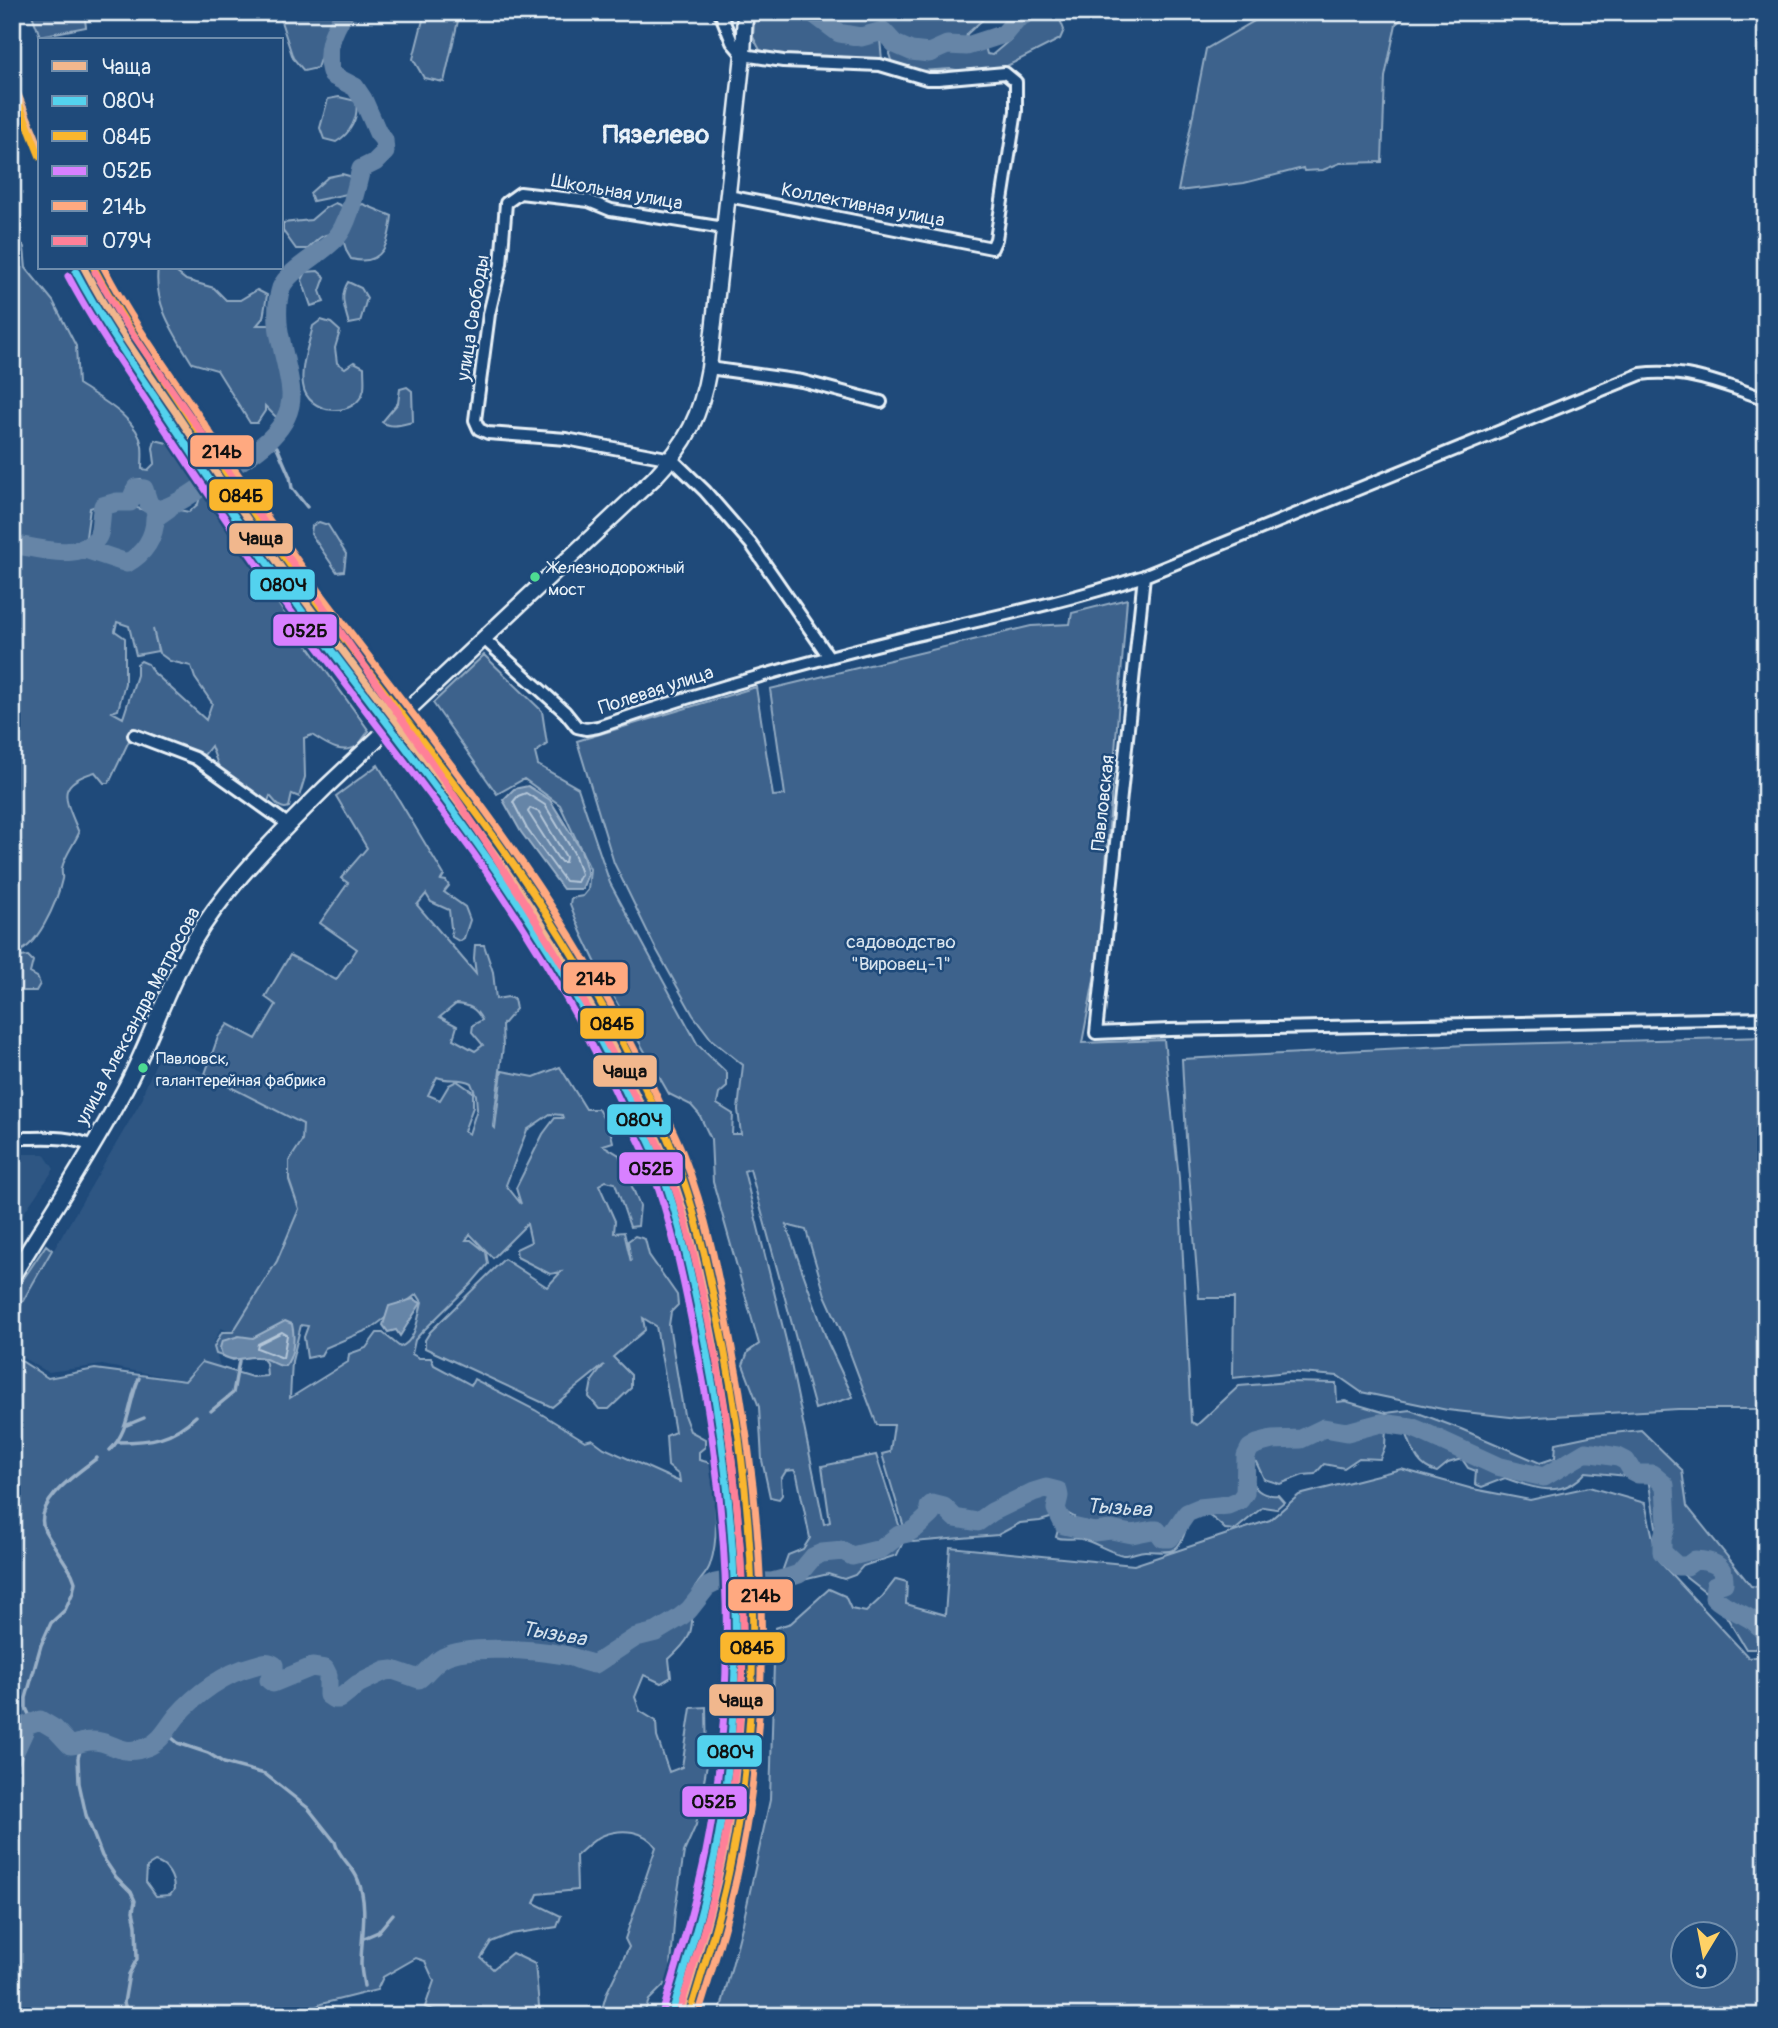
<svg xmlns="http://www.w3.org/2000/svg" width="1778" height="2028" font-family="Pangolin,sans-serif">
<rect width="100%" height="100%" fill="#1f4a7a"/>
<filter id="ink" filterUnits="userSpaceOnUse"><feTurbulence type="fractalNoise" baseFrequency=".0143" numOctaves="2"/><feDisplacementMap in="SourceGraphic" scale="14" xChannelSelector="R" yChannelSelector="G"/><feConvolveMatrix kernelMatrix="1 2 1 2 8 2 1 2 1" color-interpolation-filters="sRGB"/></filter>
<g filter="url(#ink)">
<path fill="#2e5683" d="M161,1051L304,1123L302,1141L289,1161V1180L299,1209L277,1261L233,1333L221,1328L213,1344L222,1372L189,1381L102,1365L48,1372L12,1352V1334L22,1318L16,1314L143,1098L144,1094L143,1093Z
M12,1154H44L54,1169L12,1230Z
M750,1480L767,1631L759,1781L749,1848L737,1904L699,2016H659L694,1895L715,1775L722,1705L723,1631L728,1605L722,1484Z"/>
<path fill="#3c628c" stroke="#92aac2" stroke-width="2" fill-rule="evenodd" d="M31,12H84L86,27L40,36Z
M278,12H339L333,21L317,68L304,71L293,58Z
M425,12H460L444,82L424,78L413,59Z
M755,12H991L967,34L965,43L969,48L985,46L987,54L992,55L1011,39L1016,27L1031,12H1057L1064,30L1060,39L1003,68L971,73L951,69L920,71L892,63L889,54L898,43L897,38L882,30L856,32L853,36L855,42C865,43 871,37 880,39L882,60L789,59L760,50L753,37Z
M1270,12H1409L1396,24L1385,77L1382,162L1340,163L1323,170L1304,171L1303,168L1244,183L1178,191L1206,49Z
M339,97L356,101C359,118 350,134 336,142L324,139L320,128L328,99Z
M342,174L353,177L352,193L313,201L310,193L328,177Z
M335,203L349,209L363,204L392,216C389,242 384,267 351,259L347,252L342,237C325,231 320,236 308,249H296L283,231V223L311,220L325,208Z
M12,229L24,247L26,268L53,301L76,346L78,384C99,398 138,418 142,446C143,453 142,462 142,469L148,470L155,463L153,448L155,440C187,447 188,449 196,481C187,488 162,514 151,500C146,493 148,485 141,479L133,480L127,487L131,495L90,508L86,537L78,545L58,547L28,541L12,532Z
M158,268H171L186,280L214,288L226,300H240L257,290L267,295L263,318L257,325H271L288,405L279,420L265,406V411L257,423H250L217,370L192,363C174,333 153,304 158,268Z
M318,271L325,277L320,291L324,302L311,306L302,280L306,272Z
M348,282L361,288L367,298L360,322L349,324C345,309 339,296 348,282Z
M321,320L331,323L340,331L335,348L337,363L345,368L354,362L364,367C364,374 365,383 364,389C357,420 307,415 303,385C300,366 309,344 313,326Z
M407,387L412,391L413,422C403,424 391,429 382,422L398,403L400,389Z
M201,493L209,500L283,611L369,731C365,735 361,743 357,746C341,756 325,743 312,735L304,738L305,777L299,797L292,794L289,807C280,811 276,802 270,796L267,804L220,770L211,746L204,755L135,728L109,783H104L95,772C53,784 66,800 79,833C74,844 64,857 62,868C61,872 63,876 62,879C57,902 37,951 12,954V551C24,550 34,554 46,556C65,559 97,557 103,533C104,528 103,521 103,516C118,498 143,508 160,518L179,510L189,512L198,504ZM117,622L129,626L136,655L158,651L153,629L159,653L170,661L191,666L195,678L212,703L206,720L152,671L148,664L141,661L137,664V675L123,718L112,712L118,710L125,683V638L115,631Z
M319,522L328,525L346,554L344,571L337,572L311,534L312,526Z
M1127,599L1099,953L1082,1043L1164,1040L1179,1178L1191,1422L1197,1425L1239,1386L1288,1382L1336,1383L1337,1402L1345,1401L1386,1413L1410,1410L1461,1429L1540,1463L1555,1458L1556,1443L1594,1435L1641,1430L1682,1470L1687,1506L1751,1586L1766,1588V1638L1755,1649H1746L1717,1601L1661,1557L1648,1478L1586,1472C1563,1499 1534,1489 1505,1478L1482,1487L1475,1484L1476,1471L1468,1468L1462,1459L1448,1463L1437,1472C1415,1467 1412,1446 1404,1427L1395,1424L1386,1428L1385,1446L1380,1459L1359,1458L1344,1468L1324,1464L1315,1474L1303,1475L1280,1484L1264,1479L1256,1462L1249,1461L1245,1472C1254,1487 1259,1497 1278,1495L1284,1502L1276,1509L1263,1507L1235,1530L1225,1529C1212,1516 1196,1503 1182,1521L1186,1529C1177,1558 1169,1551 1145,1551C1138,1551 1130,1556 1123,1555C1109,1552 1096,1543 1082,1539C1073,1537 1065,1541 1056,1537L1058,1530L1073,1522L1074,1517L1067,1513L1040,1521L1020,1523L998,1535L913,1542L906,1534L882,1454L890,1452L894,1425H877L844,1337L825,1295L806,1230L786,1225L828,1343L853,1397L815,1409L750,1169L744,1171L786,1340L824,1524L830,1522L822,1466L876,1455L904,1540L897,1555L863,1566L855,1575L844,1579L828,1574L786,1584L783,1569L788,1555L803,1549L810,1538L797,1475L794,1470L786,1471L781,1479L782,1495L779,1499L770,1497L762,1460L759,1407L743,1365L748,1352L759,1344L713,1182L711,1139L699,1114L691,1105L669,1094L605,982L581,932L570,904L571,898L583,896L588,890L590,869L560,805L524,779L497,794L433,703L484,655L542,711L547,744L535,753L538,765L578,788L610,883L698,1045L727,1073V1087L719,1094L717,1104L733,1114L732,1134H741L738,1110L743,1065L712,1040L693,1015L655,947L614,863L577,741L756,687L773,796L785,795L770,689L1031,626L1070,624L1072,613Z
M378,765L444,875L441,880L446,881L449,886L444,892L465,907L470,920L464,938L459,941L452,937L449,910L431,902L426,894L417,905L476,974L474,958L475,945H484L493,972L496,999L508,997L514,999L516,1009L502,1025L503,1047L493,1126L495,1128L502,1071L534,1077L560,1067L586,1109H598L610,1130L613,1142L603,1145L619,1155L640,1206L638,1226L630,1227L615,1183L606,1181L599,1185L615,1221L614,1233L624,1232L631,1262L628,1241L635,1236L645,1239L649,1255L677,1295L678,1305L671,1312L669,1325L684,1415L690,1431L705,1439V1447L699,1452V1460L711,1463C714,1497 721,1532 710,1565C707,1575 696,1582 694,1592C689,1629 700,1631 669,1659L671,1677L661,1683L644,1675L635,1697L640,1711L656,1721L657,1737L669,1772L682,1767L691,1708L706,1707L707,1764L696,1825L684,1852L675,1910L670,1979L649,2000L643,2016H600L607,1992L629,1947L625,1939L656,1847C645,1830 622,1828 604,1835C594,1838 584,1849 576,1856L577,1890L538,1894L534,1903L561,1916L557,1927L511,1934L491,1942L481,1958L493,1969L512,1953L535,1964L540,2016H451L425,2007L434,1981L425,1961L416,1958L383,1977L377,1990L321,2004L300,2016H12V1355L48,1378L95,1369L185,1381L202,1362L252,1377L267,1376L266,1363L258,1353L233,1360L216,1354L214,1347L222,1332H233L277,1261L299,1209L289,1180V1161L302,1141L303,1124L205,1074L218,1037L228,1024L256,1039L276,1005L265,997L290,955L336,980L357,949L320,923L348,883L341,878L367,848L336,796ZM456,1004C469,1005 476,1008 482,1020L473,1025L472,1032L483,1045L475,1051L453,1039L457,1026L440,1017ZM437,1077C449,1082 459,1077 471,1083L476,1095L477,1109L469,1134L464,1131L473,1107V1092L457,1081L449,1085L440,1100L428,1095ZM550,1114L562,1115L563,1118H555L543,1134L516,1188L521,1204L506,1185L527,1130ZM527,1224L531,1242L516,1249L517,1257L550,1274L561,1272L547,1287L504,1259L430,1332L425,1340V1348L552,1407L604,1365L592,1381L589,1397L599,1409H609L631,1388V1375L613,1357L645,1330L643,1318L656,1326L675,1432L666,1436L668,1466L679,1475L680,1482L604,1448L592,1439L585,1441L535,1410L474,1379L471,1385L434,1365L431,1358H419L412,1354L415,1340L421,1333L471,1284L488,1264L486,1252L471,1240H466L470,1234L493,1258ZM417,1294L422,1302C418,1317 416,1342 400,1347L383,1333H377L366,1348L349,1354L348,1362L290,1398L292,1361L301,1325L308,1326L304,1337L307,1358L321,1355L325,1348L372,1328ZM155,1862C168,1865 174,1878 174,1890L170,1895L156,1896L146,1882L147,1867Z
M28,956L33,961L30,973L37,977L40,984L36,991H17L12,1001V965L21,957Z
M1766,1037V1409H1678L1519,1418L1447,1410L1361,1392L1338,1376L1287,1372L1233,1378L1234,1298H1199L1186,1137L1182,1059L1466,1045Z
M46,1245L52,1250L20,1306L18,1319L12,1328V1296Z
M1401,1469L1473,1489L1530,1500L1589,1487L1645,1503L1658,1560L1749,1658L1766,1655V2016H719L743,1923L770,1800L775,1628L791,1623L829,1589L845,1596L851,1609L866,1612L882,1597L896,1579L907,1582L906,1604L945,1615L950,1547L1134,1565L1270,1520L1299,1495ZM1684,1934H1726V1976H1684Z"/>
<path fill="#6685a7" stroke="#9ab0c7" stroke-width="2" d="M528,786L550,800L581,850L588,874L582,889H563L521,832L503,800L514,789Z
M413,1299L421,1303L400,1336L396,1330L388,1332L383,1325L389,1306Z
M285,1321L292,1324C295,1337 294,1356 285,1366C275,1367 269,1357 257,1357C242,1356 238,1364 222,1355L220,1348L222,1341L239,1336L253,1338Z"/>
<g fill="none" stroke-linecap="round" stroke-linejoin="round">
<path stroke="#b4c6d8" stroke-width="2" d="M526,793L545,805L574,853L581,874L577,882L565,881L527,829L513,802L518,796Z
M530,808L539,812L566,857L565,862H561L557,857L528,812Z
M282,1332L287,1335L283,1358L257,1348L258,1344Z"/>
<path stroke="#9ab0c7" stroke-width="3.5" d="M265,443L277,447L290,477L292,488L307,507
M211,1411L233,1393L239,1361
M127,1425L144,1418
M118,1442C151,1442 172,1439 196,1416
M110,1450C130,1430 128,1403 139,1378
M32,1721L26,1708V1698L41,1645L51,1623L65,1610L73,1592L75,1582L72,1574C64,1560 53,1545 45,1531C31,1503 79,1472 97,1458
M165,1732L178,1743L208,1753L224,1763L265,1774L308,1808L335,1842C338,1857 353,1866 358,1880C369,1907 361,1937 361,1964C361,1971 363,1979 364,1986
M82,1743L78,1758L79,1783L86,1815L102,1856L116,1877L131,1892L135,1901L133,1911L136,1925L137,1959L129,1974L124,2003L129,2016
M364,1938L378,1932L393,1914"/>
<path stroke="#6685a7" stroke-width="19" d="M811,12L839,33L861,37L883,31L895,44L911,51L929,53L947,45L967,46L1004,34L1017,19L1030,12
M12,544C37,548 80,562 97,538C102,531 100,515 103,506L117,502H130L136,488L144,489L149,504L157,510C177,507 203,485 221,474C249,456 293,432 291,393C290,376 284,358 281,341C277,326 276,303 281,288C288,270 322,254 336,238C349,224 356,188 361,169L375,162L385,152L384,140L378,133L363,99L355,87L332,75C324,52 332,32 345,12
M85,549L127,563C144,554 155,537 155,518L169,508
M12,1758L27,1725L40,1720L55,1729L70,1745C77,1745 83,1741 91,1741C114,1740 119,1758 147,1747C161,1742 168,1727 177,1716C196,1694 225,1673 253,1666C261,1664 266,1660 274,1665V1668L269,1680L273,1683L312,1667L325,1669L328,1675V1695L334,1699H339L358,1684L385,1671L393,1670L419,1679C428,1672 434,1662 444,1657C468,1644 536,1650 564,1655C575,1657 584,1663 595,1664L636,1637L656,1632L679,1618L689,1610L707,1587L715,1583L725,1581L772,1582L787,1578L799,1574L813,1557L822,1553L843,1551L852,1556L881,1549L899,1535L908,1533L916,1528L931,1514L929,1507L932,1504L944,1507L955,1518L978,1522L992,1512L1033,1492L1046,1488L1058,1491L1059,1496L1056,1509L1064,1525L1094,1532L1111,1530L1132,1534L1152,1530H1157L1163,1538H1170L1187,1513L1199,1508L1228,1505L1240,1500L1245,1493L1246,1456L1250,1448L1257,1444L1272,1440L1301,1439L1324,1428L1347,1432L1381,1423L1411,1427L1423,1432L1497,1466L1544,1477L1586,1452L1618,1457L1626,1461L1632,1471L1638,1474H1652L1665,1485L1667,1525L1662,1539V1552L1677,1566H1687L1695,1560C1711,1561 1725,1564 1724,1583L1715,1586L1714,1597C1732,1615 1752,1611 1766,1636"/>
<g stroke="#e8f1f8" stroke-width="16">
<path id="minor" d="M720,12L732,42L743,55L783,61L880,65L927,79H938L1005,73L1016,82V111L996,239L992,248L728,196
M724,228L611,210L589,201L520,193L506,203L501,264L489,314L475,420L479,429L488,433L566,439L672,459L705,491L751,544L829,657
M709,368L802,381L881,402
M1144,576L1096,1033L1170,1030L1766,1018
M484,639L565,712L577,727L586,729L598,727C703,691 809,661 916,635C993,617 1069,601 1144,576L1641,374C1686,368 1725,385 1766,399
M134,735L195,758L289,825
M12,1138C38,1139 67,1134 91,1146"/>
</g>
<g stroke="#e8f1f8" stroke-width="19">
<path id="major" d="M12,1277C51,1213 93,1150 127,1085C153,1034 172,973 203,926C237,875 283,830 326,787L654,478C687,443 701,415 709,368L743,55L745,12"/>
</g>
<use href="#minor" stroke="#1f4a7a" stroke-width="10"/>
<use href="#major" stroke="#1f4a7a" stroke-width="14"/>
<g stroke="#1f4a7a" stroke-width="12">
<path id="rail-1" d="M12,80L40,147
M84,268C111,320 145,368 178,416C219,478 261,540 305,601C366,684 432,765 492,850C549,930 599,1012 640,1102C649,1122 660,1142 668,1164C689,1218 701,1276 712,1333C744,1499 755,1670 727,1837C716,1898 698,1957 680,2016"/>
</g>
<g stroke="#1f4a7a" stroke-width="12">
<path id="rail-2" d="M76,272C103,323 137,371 170,420C212,484 256,549 302,611C362,692 425,770 483,852C540,932 590,1014 631,1103C640,1123 651,1143 659,1164C681,1222 693,1283 705,1343C738,1509 748,1687 715,1854C704,1908 687,1961 672,2014"/>
</g>
<g stroke="#1f4a7a" stroke-width="12">
<path id="rail-3" d="M20,106L40,157
M94,268C121,319 156,367 188,416C229,478 271,540 315,600C375,681 438,759 497,841C566,938 630,1044 674,1154C698,1214 710,1279 723,1343C756,1510 765,1688 732,1856C722,1910 705,1963 689,2016"/>
</g>
<g stroke="#1f4a7a" stroke-width="12">
<path id="rail-4" d="M68,276C95,327 129,375 161,423C204,488 247,552 293,614C353,695 415,773 474,854C532,936 583,1021 625,1112C633,1130 643,1147 650,1165C672,1222 684,1283 696,1343C729,1509 739,1685 706,1852C695,1906 679,1959 663,2011"/>
</g>
<g stroke="#1f4a7a" stroke-width="12">
<path id="rail-5" d="M104,268C129,316 162,362 193,407C234,469 276,531 320,592C382,675 447,756 507,841C564,921 614,1003 655,1092C664,1113 675,1133 683,1154C707,1215 719,1279 731,1343C764,1510 774,1688 741,1856C731,1910 714,1963 698,2016"/>
</g>
<g stroke="#1f4a7a" stroke-width="12">
<path id="rail-6" d="M95,272L119,314C209,443 298,572 389,701C468,814 546,928 611,1051C630,1087 650,1123 665,1161C687,1216 699,1276 711,1334C746,1503 755,1679 723,1850C713,1905 695,1959 679,2013"/>
</g>
<use href="#rail-1" stroke="#f1b78d" stroke-width="7"/>
<use href="#rail-2" stroke="#53d2ee" stroke-width="7"/>
<use href="#rail-3" stroke="#fab62d" stroke-width="7"/>
<use href="#rail-4" stroke="#d880ff" stroke-width="7"/>
<use href="#rail-5" stroke="#ffa980" stroke-width="7"/>
<use href="#rail-6" stroke="#ff8098" stroke-width="7"/>
</g>
</g>
<g fill="#4ddb92" stroke="#1f4a7a" stroke-width="2.5">
<circle cx="535" cy="577" r="6"/>
<circle cx="143" cy="1068" r="6"/>
</g>
<g text-anchor="middle" dominant-baseline="central" stroke-width="5" stroke-linejoin="round" paint-order="stroke">
<g font-size="17" fill="#e8f1f8" stroke="#1f4a7a" text-anchor="start">
<text x="548" y="567">Железнодорожный<tspan x="548" dy="22">мост</tspan></text>
<text x="156" y="1058">Павловск,<tspan x="156" dy="22">галантерейная фабрика</tspan></text>
</g>
<g font-size="19" fill="#e8f1f8" stroke="#1f4a7a">
<text transform="translate(617 192) rotate(10)">Школьная улица</text>
<text transform="translate(863 205) rotate(11)">Коллективная улица</text>
<text transform="translate(473 318) rotate(-81)">улица Свободы</text>
<text transform="translate(656 690) rotate(-18)">Полевая улица</text>
<text transform="translate(1103 803) rotate(-84)">Павловская</text>
<text transform="translate(138 1016) rotate(-62)">улица Александра Матросова</text>
</g>
<g font-size="19" fill="#d7e3ed" stroke="#1f4a7a">
<text x="901" y="942">садоводство<tspan x="901" dy="22">"Вировец-1"</tspan></text>
</g>
<g font-size="21" font-style="italic" fill="#d4e1ec" stroke="#1f4a7a">
<text transform="translate(1119 1508) rotate(4)">Тызьва</text>
<text transform="translate(554 1634) rotate(10)">Тызьва</text>
</g>
<g font-size="26" font-weight="bold" fill="#e8f1f8" stroke="#1f4a7a">
<text x="656" y="135">Пязелево</text>
</g>
</g>
<g stroke="#1f4a7a" stroke-width="2.5">
<rect x="189" y="434" width="66" height="34" rx="7" fill="#ffa980"/>
<rect x="208" y="478" width="66" height="34" rx="7" fill="#fab62d"/>
<rect x="228" y="522" width="66" height="33" rx="7" fill="#f1b78d"/>
<rect x="249" y="568" width="67" height="33" rx="7" fill="#53d2ee"/>
<rect x="272" y="613" width="66" height="34" rx="7" fill="#d880ff"/>
<rect x="562" y="961" width="67" height="34" rx="7" fill="#ffa980"/>
<rect x="579" y="1007" width="66" height="33" rx="7" fill="#fab62d"/>
<rect x="592" y="1054" width="66" height="34" rx="7" fill="#f1b78d"/>
<rect x="606" y="1103" width="66" height="33" rx="7" fill="#53d2ee"/>
<rect x="618" y="1151" width="66" height="34" rx="7" fill="#d880ff"/>
<rect x="727" y="1578" width="67" height="34" rx="7" fill="#ffa980"/>
<rect x="719" y="1631" width="67" height="33" rx="7" fill="#fab62d"/>
<rect x="708" y="1683" width="67" height="34" rx="7" fill="#f1b78d"/>
<rect x="696" y="1734" width="67" height="34" rx="7" fill="#53d2ee"/>
<rect x="681" y="1785" width="67" height="33" rx="7" fill="#d880ff"/>
</g>
<g font-size="19" text-anchor="middle" font-weight="bold" fill="#111">
<text x="222" y="458">214Ь</text>
<text x="241" y="502">084Б</text>
<text x="261" y="545">Чаща</text>
<text x="283" y="591">080Ч</text>
<text x="305" y="637">052Б</text>
<text x="596" y="985">214Ь</text>
<text x="612" y="1030">084Б</text>
<text x="625" y="1078">Чаща</text>
<text x="639" y="1126">080Ч</text>
<text x="651" y="1175">052Б</text>
<text x="761" y="1602">214Ь</text>
<text x="752" y="1654">084Б</text>
<text x="741" y="1707">Чаща</text>
<text x="730" y="1758">080Ч</text>
<text x="714" y="1808">052Б</text>
</g>
<rect width="1778" height="2028" fill="none" stroke="#1f4a7a" stroke-width="42"/>
<rect x="21" y="21" width="1736" height="1986" fill="none" stroke="#e8f1f8" stroke-width="2.5" filter="url(#ink)"/>
<rect x="38" y="38" width="245" height="231" fill="#1f4a7a" stroke="#6f8dac" stroke-width="2"/>
<rect x="52" y="61" width="35" height="10" fill="#f1b78d" stroke="#6f8dac" stroke-width="2"/>
<text x="102" y="74" font-size="21" fill="#e8f1f8">Чаща</text>
<rect x="52" y="96" width="35" height="10" fill="#53d2ee" stroke="#6f8dac" stroke-width="2"/>
<text x="102" y="108" font-size="21" fill="#e8f1f8">080Ч</text>
<rect x="52" y="131" width="35" height="10" fill="#fab62d" stroke="#6f8dac" stroke-width="2"/>
<text x="102" y="144" font-size="21" fill="#e8f1f8">084Б</text>
<rect x="52" y="166" width="35" height="10" fill="#d880ff" stroke="#6f8dac" stroke-width="2"/>
<text x="102" y="178" font-size="21" fill="#e8f1f8">052Б</text>
<rect x="52" y="201" width="35" height="10" fill="#ffa980" stroke="#6f8dac" stroke-width="2"/>
<text x="102" y="214" font-size="21" fill="#e8f1f8">214Ь</text>
<rect x="52" y="236" width="35" height="10" fill="#ff8098" stroke="#6f8dac" stroke-width="2"/>
<text x="102" y="248" font-size="21" fill="#e8f1f8">079Ч</text>
<g transform="translate(1704 1955) rotate(190)"><circle r="33" fill="#1f4a7a" stroke="#6f8dac" stroke-width="2"/>
<path d="M0-5L12 26L0 18L-12 26Z" fill="#ffd166"/>
<text y="-10" font-size="19" font-weight="bold" text-anchor="middle" fill="#e8f1f8">С</text>
</g>
</svg>
